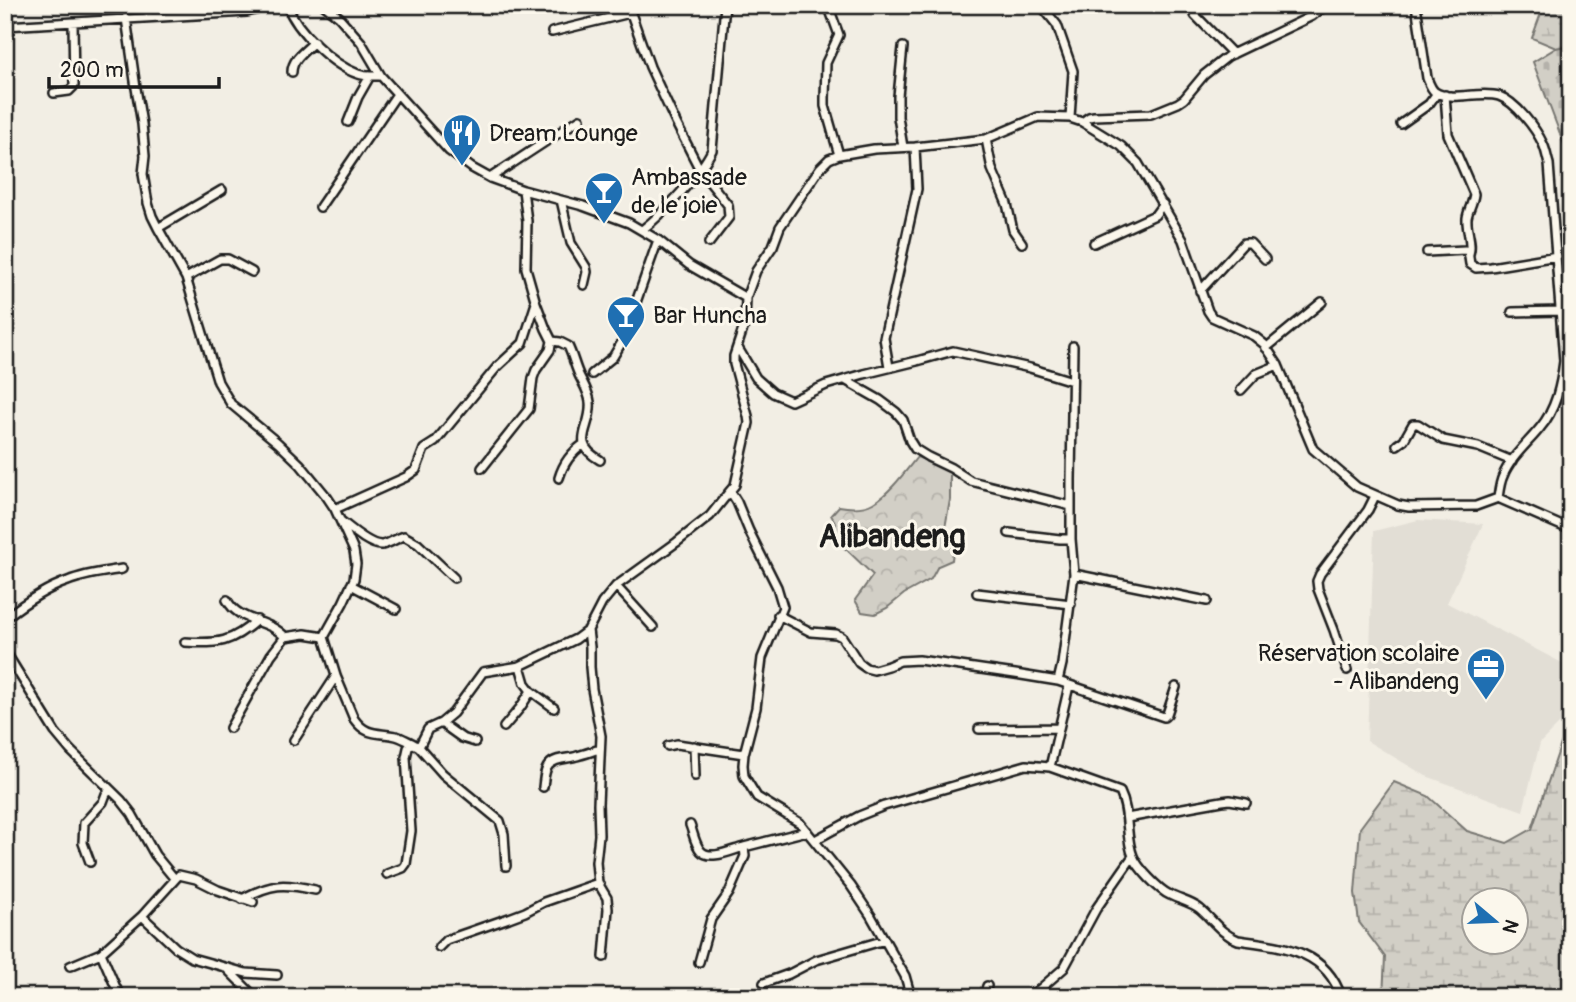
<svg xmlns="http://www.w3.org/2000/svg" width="1576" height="1002" font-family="Pangolin,sans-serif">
<defs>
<pattern id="forest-crowns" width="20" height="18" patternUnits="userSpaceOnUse" patternTransform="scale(1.75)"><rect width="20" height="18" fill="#d2cfc6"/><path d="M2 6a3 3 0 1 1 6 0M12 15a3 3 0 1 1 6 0" fill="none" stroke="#b4b1aa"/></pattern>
<pattern id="wetland-marsh" width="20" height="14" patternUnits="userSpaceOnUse" patternTransform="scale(1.75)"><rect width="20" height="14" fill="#d2cfc6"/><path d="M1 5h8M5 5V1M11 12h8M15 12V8" fill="none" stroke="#b4b1aa"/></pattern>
<pattern id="cemetery-stones" width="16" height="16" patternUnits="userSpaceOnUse" patternTransform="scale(1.75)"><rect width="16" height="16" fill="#d2cfc6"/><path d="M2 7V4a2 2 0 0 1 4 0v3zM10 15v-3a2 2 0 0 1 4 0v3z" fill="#b4b1aa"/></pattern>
</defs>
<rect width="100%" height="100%" fill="#f2eee4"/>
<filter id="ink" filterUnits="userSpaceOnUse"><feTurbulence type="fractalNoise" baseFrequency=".0143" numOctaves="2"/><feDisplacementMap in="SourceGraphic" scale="14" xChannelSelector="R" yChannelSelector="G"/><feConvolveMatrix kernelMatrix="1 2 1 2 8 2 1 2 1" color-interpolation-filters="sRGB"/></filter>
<g filter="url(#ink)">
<path fill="#e2ded5" d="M1418,520L1483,524L1447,603L1566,665L1571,674V712L1540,743L1523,811L1426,776L1367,741L1374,531Z"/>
<path fill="url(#forest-crowns)" stroke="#777671" stroke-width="2" d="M917,457L950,470V500L945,528L953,551L952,560L938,566L931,579L904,594L887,608L875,614L862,612L855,600L873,575L847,550L832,541V532L836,524L831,515L839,506C850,508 864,508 873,503C889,494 905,472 917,457Z"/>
<path fill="url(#wetland-marsh)" stroke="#777671" stroke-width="2" fill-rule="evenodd" d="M1544,5H1571V46L1556,48L1532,38Z
M1571,728V997H1383L1385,957L1359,922L1355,893L1360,828L1394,782L1428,796L1467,831L1507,843L1532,829L1565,732ZM1474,900H1516V942H1474Z"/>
<path fill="url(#cemetery-stones)" stroke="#777671" stroke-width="2" d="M1570,45L1571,46V163L1533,62L1556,48Z"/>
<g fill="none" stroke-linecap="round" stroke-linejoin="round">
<g stroke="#1c1c1c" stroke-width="12">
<path id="minor" d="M148,5V17
M287,5C297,31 332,65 358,74C366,77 373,76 381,76
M324,5L339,17L361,42L381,76L449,151L472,168L490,178L523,190L583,206L629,223L658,240L689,265L746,298
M628,5L650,67L676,123L700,170L728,205L729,217L709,243
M828,5L839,35L826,63L825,98V106L839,155
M1041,5L1057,25L1073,71L1070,118
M1195,15L1233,54
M126,18L136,88L142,124L145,156L143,174L148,203L152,216L158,228L186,278L218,382L231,404L278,443L300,464L327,497L335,509L354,551L356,564L354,579L343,603L324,637L305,634L285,637L271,655L230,728
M5,26L213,14L247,12L275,5
M552,32L630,13
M292,72C292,59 305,51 314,42
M54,93L69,91L74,86L73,23
M1445,95L1448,134L1474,194C1473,203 1468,210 1467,218C1466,231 1473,242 1469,254
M348,122L358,97L370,76
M1082,122L1089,117L1094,116L1151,114L1178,103L1184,99L1204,75L1228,56L1312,16L1326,5
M1401,124L1429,104L1437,93
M986,139L992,169L1007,204L1013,230L1022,243
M903,147L898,117V96L903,47
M490,178L580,119
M561,200L571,243L586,267L587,272L584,285
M320,207L397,94
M158,228L222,190
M642,230C663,214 701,173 712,150L725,5
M1094,243L1155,215L1163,204
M1427,252L1465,250L1468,251L1470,264L1476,268L1491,267L1557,256
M186,278L220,259H228L252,272
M1200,291L1244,243H1250L1265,259
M1512,312L1560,311
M552,341L560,342L568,346C573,356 575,367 580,377C584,385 589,393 590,402C593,428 568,442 600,460
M738,348L756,378L773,393L791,401L826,385L864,374L917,361L953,351L1030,368L1072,381
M1266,348L1322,302
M889,367L884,338L917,189L915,147
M592,374L613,357L622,342L658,240
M845,380L880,400L896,412L903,420L910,441L915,449L928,457L951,468L971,481L1071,506
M1241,390L1256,374L1278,365
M1397,445L1404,440L1413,424H1418L1443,440L1478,447L1512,461
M482,468L529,409L533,378L536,370L550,350L552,341L546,329L536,303L526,268L527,221L523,190
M559,478C563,464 572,452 584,444
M1498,498L1571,530
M335,509L406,477L416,470L424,449L435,442L497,367L523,343L536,303
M341,521C350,528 370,546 382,545C389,544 397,538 404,536L418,544L454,578
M1009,533L1060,539H1071
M5,557L6,555
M1074,574L1207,601
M351,585L396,609
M616,586L653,627
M977,593L1071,604
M227,600C239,623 268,618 285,637
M778,615L811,632L836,634L842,637L859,663L866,668L874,670L888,666L900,661L919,660L1015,674L1058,681L1164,717L1167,714L1176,687
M5,618C23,604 47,588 68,581C85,574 104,572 122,569
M185,642C219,644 231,643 257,620
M5,651L55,732L70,750L121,800L132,814L155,855L174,878
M1347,670L1334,630L1318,589L1317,581L1320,574L1368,510L1375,496
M336,676L354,719C367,737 378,732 396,736C401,737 407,741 412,743
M1058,681L1062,664L1074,574L1071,539V480L1073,346
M531,691L554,708
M441,723L462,738L475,742
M504,727L520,708L531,691L525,683L520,666
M979,729L1058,728
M294,740L336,676L324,637
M668,746L677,744L744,754
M694,746L695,776
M1050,767L1069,686
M543,787C544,780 544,770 549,765C556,757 569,759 577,756C585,754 593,751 600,749
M1127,818L1222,801L1230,800L1246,803
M690,825C693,832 695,845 701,851C710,861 732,850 744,847
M815,840L859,816L884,806L1026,765L1050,767L1120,792C1130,812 1125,837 1133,856C1137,867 1159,890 1170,895C1180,900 1191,902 1200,909C1213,920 1221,934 1238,940C1280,946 1326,949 1341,997
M90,862L83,843L84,823L103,802L106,794L110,790
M506,866L504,834L500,821L443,774L419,747L428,729L441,723L453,713L483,672L520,666L576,639L588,630
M387,874L403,868L406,864L411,831L406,757L408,748L412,743L419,747
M242,899C272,883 283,883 315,890
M253,902L218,890L196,879L179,875L142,916L176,948L192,958L246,973L277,975
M439,947L446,940L509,918L525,912L544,902L598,883
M604,957L608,909L607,898L598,883L596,862L599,835L598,804L601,736L592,689L590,667V647L588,630L602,603L616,586L677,542L710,516L730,491
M699,962L711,919L729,893L745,856L744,847L807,831
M70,966L101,953
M227,969L255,997
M764,983L789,974L816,960L885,940
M120,997L101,953L142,916
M911,997L905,976L871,916L851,886L800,823L757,797L744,776L743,765L744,754L756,708L762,658L783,607L777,587L749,531L737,502L730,491L735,485L749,423L748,416L734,364V356L745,323L746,298L756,271L773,246L780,227L820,168L829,159L839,155L874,149L915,147L986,139L1038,117L1070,118L1082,122L1121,146L1138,163L1183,240L1208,311L1212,317L1254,336L1264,344L1278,365L1310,442L1313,449L1357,487L1398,505L1409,507L1476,506L1498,498C1499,491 1500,482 1503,476C1510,458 1528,443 1540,428C1556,409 1561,385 1564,361L1549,164C1547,158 1546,150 1543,144C1536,129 1516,102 1499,96C1481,90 1450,102 1435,92C1431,89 1429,83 1427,78L1416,5
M984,997L987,986
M1027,997L1040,989L1064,968L1096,909L1133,856"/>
</g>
<use href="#minor" stroke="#fbf7ec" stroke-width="7"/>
</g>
</g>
<defs>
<g id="restaurant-pin" transform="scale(2.0125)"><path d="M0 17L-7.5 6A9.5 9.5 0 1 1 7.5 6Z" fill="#1f6fb2" stroke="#fbf7ec"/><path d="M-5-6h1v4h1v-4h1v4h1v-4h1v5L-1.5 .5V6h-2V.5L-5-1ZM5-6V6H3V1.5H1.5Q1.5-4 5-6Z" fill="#fff"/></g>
<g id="bar-pin" transform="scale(2.0125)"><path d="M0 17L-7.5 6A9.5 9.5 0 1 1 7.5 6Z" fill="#1f6fb2" stroke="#fbf7ec"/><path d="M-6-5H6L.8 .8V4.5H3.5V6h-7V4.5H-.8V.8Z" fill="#fff"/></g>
<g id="office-pin" transform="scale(2.0125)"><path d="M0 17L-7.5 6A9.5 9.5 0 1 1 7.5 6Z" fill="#1f6fb2" stroke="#fbf7ec"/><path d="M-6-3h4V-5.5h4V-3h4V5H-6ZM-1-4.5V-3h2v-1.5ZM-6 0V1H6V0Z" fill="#fff"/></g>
</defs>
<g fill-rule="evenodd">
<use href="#restaurant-pin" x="462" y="133"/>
<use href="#bar-pin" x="604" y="191"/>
<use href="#bar-pin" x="626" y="315"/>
<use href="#office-pin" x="1486" y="667"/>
</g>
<g text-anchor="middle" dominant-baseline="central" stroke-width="6" stroke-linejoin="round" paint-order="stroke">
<g font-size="24" fill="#1c1c1c" stroke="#fbf7ec" text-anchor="start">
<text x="489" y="133">Dream Lounge</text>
<text x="631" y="177">Ambassade<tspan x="631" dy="28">de le joie</tspan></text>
<text x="653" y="315">Bar Huncha</text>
<text x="1459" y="653" text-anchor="end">Réservation scolaire<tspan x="1459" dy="28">- Alibandeng</tspan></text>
</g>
<g font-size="32" font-weight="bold" fill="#1c1c1c" stroke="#fbf7ec">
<text x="892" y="537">Alibandeng</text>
</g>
</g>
<rect width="1576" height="1002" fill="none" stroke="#fbf7ec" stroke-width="28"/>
<rect x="14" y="14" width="1548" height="974" fill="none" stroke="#1c1c1c" stroke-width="2.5" filter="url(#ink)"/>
<g transform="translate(1495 921) rotate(109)"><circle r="33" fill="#fbf7ec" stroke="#a29f99" stroke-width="2"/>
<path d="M0-5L12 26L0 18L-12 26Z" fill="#1f6fb2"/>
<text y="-10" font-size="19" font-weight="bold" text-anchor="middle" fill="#1c1c1c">N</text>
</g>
<path d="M49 77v10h170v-10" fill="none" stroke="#1c1c1c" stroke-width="3.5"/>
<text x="60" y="77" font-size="21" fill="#1c1c1c" stroke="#fbf7ec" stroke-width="5" paint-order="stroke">200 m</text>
</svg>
